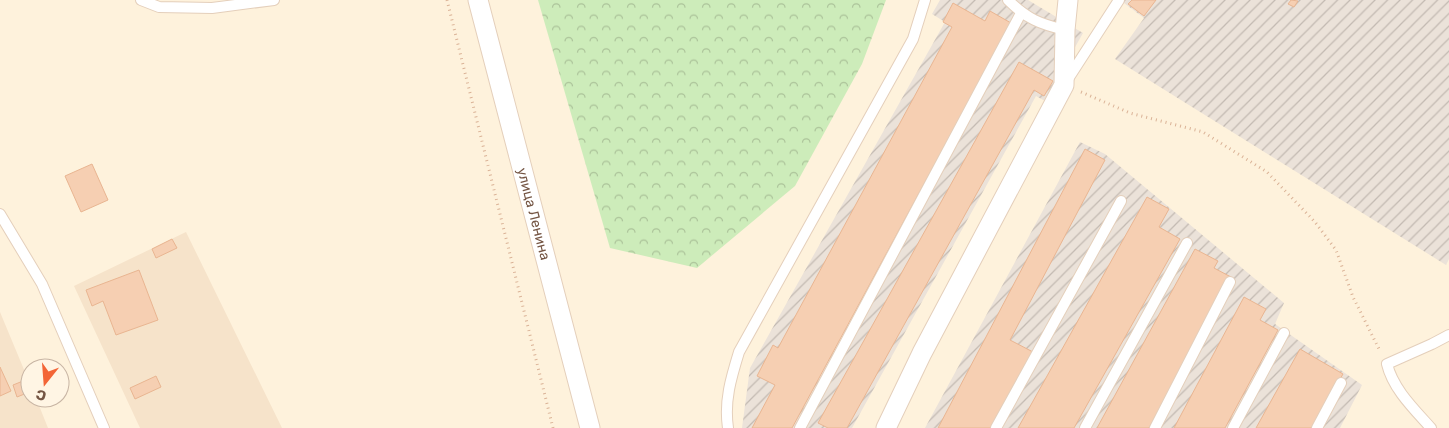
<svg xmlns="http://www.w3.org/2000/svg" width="1449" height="428" font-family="Rubik,sans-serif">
<defs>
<pattern id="industrial-furrows" width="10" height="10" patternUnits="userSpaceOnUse" patternTransform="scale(1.25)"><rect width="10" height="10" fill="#ebe2d9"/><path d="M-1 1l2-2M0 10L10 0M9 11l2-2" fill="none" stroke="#c3bab2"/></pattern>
<pattern id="forest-crowns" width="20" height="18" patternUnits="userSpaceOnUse" patternTransform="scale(1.25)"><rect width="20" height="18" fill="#cdecba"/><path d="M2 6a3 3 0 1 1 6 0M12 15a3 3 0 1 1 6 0" fill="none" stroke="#abc299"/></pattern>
</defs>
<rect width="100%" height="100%" fill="#fef2dc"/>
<path fill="#f6e3ca" d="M186,232L282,428H140L74,286Z
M0,312L30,384V398H36L48,428H0Z"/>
<path fill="url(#industrial-furrows)" d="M940,0H1028L1083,33L1045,101L1036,96L852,428H742L750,368L945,22L932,14Z
M1120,0H1449V259L1446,265L1115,59L1144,18Z
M1080,142L1105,154L1284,303L1275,324L1362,385L1340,428H925Z"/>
<path fill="url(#forest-crowns)" d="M538,0H886L862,64L795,186L697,268L610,248Z"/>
<path fill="#f6cfb2" stroke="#e9b591" d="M1132,0H1156L1144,16L1128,4Z
M1291,0L1298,1L1294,7L1288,4Z
M953,3L985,21L990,11L1011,23L792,428H752L775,385L757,376L773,345L778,348L952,27L943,22Z
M1019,62L1053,81L1044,96L1034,90L847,428H828L818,423Z
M1085,149L1105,160L1010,340L1033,352L992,428H938Z
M92,164L108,200L81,212L65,176Z
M1147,197L1169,209L1159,227L1180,239L1074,428H1018Z
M172,239L177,248L156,258L152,249Z
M1195,249L1218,261L1214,268L1231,277L1149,428H1097Z
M139,270L158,320L116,335L103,301L92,306L86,290Z
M1244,297L1266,309L1260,320L1278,330L1225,428H1174Z
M1300,349L1343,374L1312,428H1256Z
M0,367L11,391L0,396Z
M156,376L161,387L135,399L130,388Z
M23,381L27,393L17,397L13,385Z"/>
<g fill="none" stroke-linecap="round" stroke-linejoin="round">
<g stroke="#e4cfbb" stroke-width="12">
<path id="service" d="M141,0L159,7L212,8L274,0
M1008,0C1027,19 1040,24 1065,30
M1066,82L1119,0
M0,214L42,284L104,428
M728,428C724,401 731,378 739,352L913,39L925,0
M800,428L1021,13
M996,428L1121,201
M1085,428L1187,243
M1155,428L1230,282
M1233,428L1284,333
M1317,428L1341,383
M1431,428C1414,409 1393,389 1387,364L1432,344L1449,335"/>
</g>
<g stroke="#e4cfbb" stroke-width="21">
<g id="minor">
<path id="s1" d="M478,0L590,428"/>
<path d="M886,428L922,353L1064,85L1065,30L1068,0"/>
</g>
</g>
<path stroke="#dab296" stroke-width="3" stroke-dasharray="1 4" stroke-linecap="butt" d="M447,0L553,428
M1081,92L1130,113L1203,132L1267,172L1315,222L1336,250L1353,297L1380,351"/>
<use href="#service" stroke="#fff" stroke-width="10"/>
<use href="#minor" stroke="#fff" stroke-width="19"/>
</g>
<g text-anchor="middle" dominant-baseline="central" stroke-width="5" stroke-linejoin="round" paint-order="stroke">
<g font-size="14" fill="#755644" stroke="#fff5e4">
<text stroke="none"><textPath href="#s1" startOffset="221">улица Ленина</textPath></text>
</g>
</g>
<g transform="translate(45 383) rotate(197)"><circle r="24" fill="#fff5e4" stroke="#c8b5a4"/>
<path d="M0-4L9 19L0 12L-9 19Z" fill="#f36536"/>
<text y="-8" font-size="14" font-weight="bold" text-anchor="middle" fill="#755644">С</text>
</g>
</svg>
